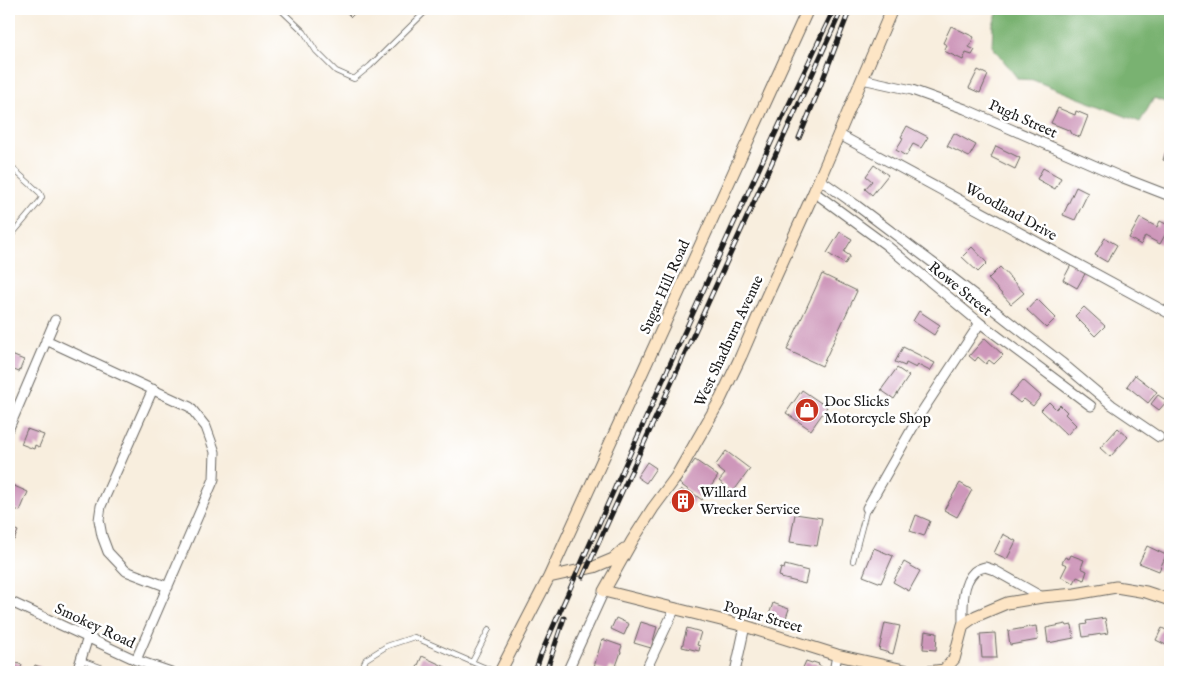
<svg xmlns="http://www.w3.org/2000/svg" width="1179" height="681" font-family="'IM FELL English',serif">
<rect width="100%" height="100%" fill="#fff"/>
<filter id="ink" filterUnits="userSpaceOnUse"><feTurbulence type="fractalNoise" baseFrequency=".02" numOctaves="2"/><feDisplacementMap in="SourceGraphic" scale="10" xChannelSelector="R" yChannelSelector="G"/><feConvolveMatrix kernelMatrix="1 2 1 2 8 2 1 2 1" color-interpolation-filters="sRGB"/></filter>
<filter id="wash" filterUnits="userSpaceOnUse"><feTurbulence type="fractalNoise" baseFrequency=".0096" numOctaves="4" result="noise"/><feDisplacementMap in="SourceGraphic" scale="20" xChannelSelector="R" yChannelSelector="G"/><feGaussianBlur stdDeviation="1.12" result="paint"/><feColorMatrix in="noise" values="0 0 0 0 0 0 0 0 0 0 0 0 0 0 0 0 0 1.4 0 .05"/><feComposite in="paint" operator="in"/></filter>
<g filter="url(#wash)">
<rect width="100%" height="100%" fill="#f8eede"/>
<path fill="#79b271" stroke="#4a6746" d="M999,9H1170V104L1154,98L1140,122L1033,80L1018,79L992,46L993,24Z"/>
<g id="blocks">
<path fill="#ce97ba" d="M343,9H359L351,17Z
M951,26L974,37L969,47L975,50L972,55L966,53L963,60L944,51L947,45L943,43Z
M978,70L988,75L980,93L969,88Z
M1058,108L1075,115L1076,111L1088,116L1080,137L1070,133L1071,131L1051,123Z
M907,126L928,137L921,148L913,144L906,156L896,150L903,138L901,137Z
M954,133L976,145L969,157L947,146Z
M1169,141L1170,142V162L1163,160Z
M996,146L1020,158L1015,169L991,157Z
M874,165L888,175L872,195L865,189L872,181L866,176Z
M1043,168L1061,178L1055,189L1037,179Z
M1076,187L1088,193L1075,220L1063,215Z
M1140,218L1157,227L1160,221L1170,226L1160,244L1145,236L1141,245L1129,238Z
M840,232L852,239L844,252L850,256L845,264L827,253Z
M1105,238L1117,245L1107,262L1095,255Z
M972,247L987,263L978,272L962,257Z
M1072,263L1086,272L1077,288L1063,280Z
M1000,267L1024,293L1011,304L988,279Z
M822,274L857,291L822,366L787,350Z
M1037,299L1056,318L1046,328L1027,310Z
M1084,307L1105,326L1095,336L1075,316Z
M919,311L940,325L934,335L913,321Z
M985,338L1003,355L994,364L989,360L986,364L978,357L975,361L969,356Z
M903,347L935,363L930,371L918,365L916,368L906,363L905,366L895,362Z
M9,354L24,360L19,372L9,368Z
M897,368L909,376L894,399L881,390Z
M1135,375L1157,392L1148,403L1127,386Z
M1023,380L1041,396L1033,406L1024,399L1020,403L1010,395Z
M802,390L827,407L811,430L786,413Z
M1158,395L1167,401L1159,410L1151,404Z
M1049,402L1056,409L1060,405L1067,412L1065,414L1076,425L1067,435L1041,410Z
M1118,428L1128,437L1110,457L1100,448Z
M27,429L44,435L39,447L35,445L34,449L21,444Z
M726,451L750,469L733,492L719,481L725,474L715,466Z
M695,460L718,476L702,500L679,483Z
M647,462L656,468L646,483L637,477Z
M960,483L972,490L957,517L944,510Z
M12,485L28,492L20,511L9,507V493Z
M681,489L695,499L686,513L672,504Z
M795,514L822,518L817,546L790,542Z
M916,515L930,521L924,536L910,531Z
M9,527L18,531L14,540L9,538Z
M1003,534L1016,541L1007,559L994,553Z
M1147,546L1166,555L1159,571L1139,563Z
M874,548L893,556L881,583L863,576Z
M1071,555L1084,560L1081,568L1087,571L1084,580L1077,577L1074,583L1061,577L1067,565L1062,563L1065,557L1069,559Z
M904,562L920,571L909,591L893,582Z
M785,565L808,571L805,584L781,578L782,577L779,576L781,568L784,569Z
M773,603L789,609L784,623L768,618Z
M616,618L629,624L624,635L611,629Z
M1105,618L1108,633L1083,637L1081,625L1087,624L1086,621Z
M641,622L657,627L651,648L634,643Z
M885,623L900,626L893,654L879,650Z
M1066,624L1067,626L1072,625L1074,638L1048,643L1046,628Z
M1036,626L1038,640L1010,645L1008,631Z
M687,628L701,632L697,645L700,646L699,651L682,647Z
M1162,628L1170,632V647L1156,640Z
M925,631L937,633L936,650L923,649Z
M995,633L997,658H982L980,634Z
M602,639L622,646L620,651L621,652L615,669L609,667L608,671L594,667Z
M422,656L452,670L451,672H415Z
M9,660L22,665L19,672H9Z
M806,661L812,663L813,662L819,664L818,665L822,667L820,672H801Z
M35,665L53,672H32Z"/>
</g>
</g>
<g filter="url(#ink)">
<use href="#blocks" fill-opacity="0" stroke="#696660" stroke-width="1"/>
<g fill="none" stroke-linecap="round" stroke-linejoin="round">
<g stroke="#696660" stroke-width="6">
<path id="lane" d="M280,9L304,32L316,51L336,71L354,79L370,66L428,9
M9,165L40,193L42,197L40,201L9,238
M853,561L867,508
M81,660L114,672
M472,662L489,629
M360,672L366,659L387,646L414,637L495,672"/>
</g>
<g stroke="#696660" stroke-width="11">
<path id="street" d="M862,79L912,90L965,109L1121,177L1170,196
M838,134L1170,314
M819,179L856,205L945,272L1061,362L1112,405L1159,437
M814,192L886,245L980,323L1091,406
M46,340L190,407L206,427L215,452L214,479L136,660
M153,389L101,506L99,520L102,536L108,552L126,571L168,587
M9,428L55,320
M867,508L921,413L980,323
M9,601L136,660L171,672
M963,625C963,609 961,584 974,572C977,569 982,568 985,567L994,570L1042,597
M77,672L88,637
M567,672L604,591
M645,672L675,608
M735,672L745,626
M834,672L837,655"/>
</g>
<g stroke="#696660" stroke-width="13">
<path id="secondary" d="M892,9L814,192L766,298L741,356L720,400L676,477L653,508L632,541L604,591L745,626L837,655L913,672
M549,577L594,567L613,559L624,549
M500,672L518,637L549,577L808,9
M928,672L944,670L954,659L963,625L976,616L1007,603L1042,597L1075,594L1116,587L1146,592L1170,600"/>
</g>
<use href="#lane" stroke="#fff" stroke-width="4.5"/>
<use href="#street" stroke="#fff" stroke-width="9"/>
<use href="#secondary" stroke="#fde5c5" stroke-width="11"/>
<g stroke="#1c1c1c" stroke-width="5">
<path id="rail" d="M799,138L816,97L850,9
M583,577L842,9
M535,672L541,654C637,438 732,222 834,9
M546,672L564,618"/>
</g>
<use href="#rail" stroke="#fff" stroke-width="3" stroke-dasharray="9" stroke-linecap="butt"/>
</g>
</g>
<defs>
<g id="shop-disc" transform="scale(1.25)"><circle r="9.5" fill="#c8321e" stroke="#fff"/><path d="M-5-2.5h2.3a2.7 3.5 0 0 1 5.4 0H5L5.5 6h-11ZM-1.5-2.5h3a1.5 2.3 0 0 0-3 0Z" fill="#fff"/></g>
<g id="building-disc" transform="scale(1.25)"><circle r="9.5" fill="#c8321e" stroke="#fff"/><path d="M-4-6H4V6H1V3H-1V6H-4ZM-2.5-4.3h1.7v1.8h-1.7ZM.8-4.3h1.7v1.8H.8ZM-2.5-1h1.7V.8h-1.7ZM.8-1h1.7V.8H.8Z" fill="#fff"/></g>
</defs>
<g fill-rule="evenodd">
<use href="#shop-disc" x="807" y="410"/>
<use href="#building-disc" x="683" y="501"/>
</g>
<g text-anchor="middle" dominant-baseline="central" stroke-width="5" stroke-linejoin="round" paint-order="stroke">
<g font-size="15" fill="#1c1c1c" stroke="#fff">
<text transform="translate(1023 119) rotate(24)">Pugh Street</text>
<text transform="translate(1011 212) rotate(29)">Woodland Drive</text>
<text transform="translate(665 287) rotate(-66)">Sugar Hill Road</text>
<text transform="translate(960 289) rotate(39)">Rowe Street</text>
<text transform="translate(729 341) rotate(-65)">West Shadburn Avenue</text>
<text transform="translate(763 617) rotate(16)">Poplar Street</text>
<text transform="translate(95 626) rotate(25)">Smokey Road</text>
</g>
<g font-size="15" fill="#1c1c1c" stroke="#fff" text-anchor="start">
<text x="824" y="401">Doc Slicks<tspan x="824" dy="17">Motorcycle Shop</tspan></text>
<text x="700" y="492">Willard<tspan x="700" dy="17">Wrecker Service</tspan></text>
</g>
</g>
<rect width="1179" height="681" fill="none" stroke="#fff" stroke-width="30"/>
</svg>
